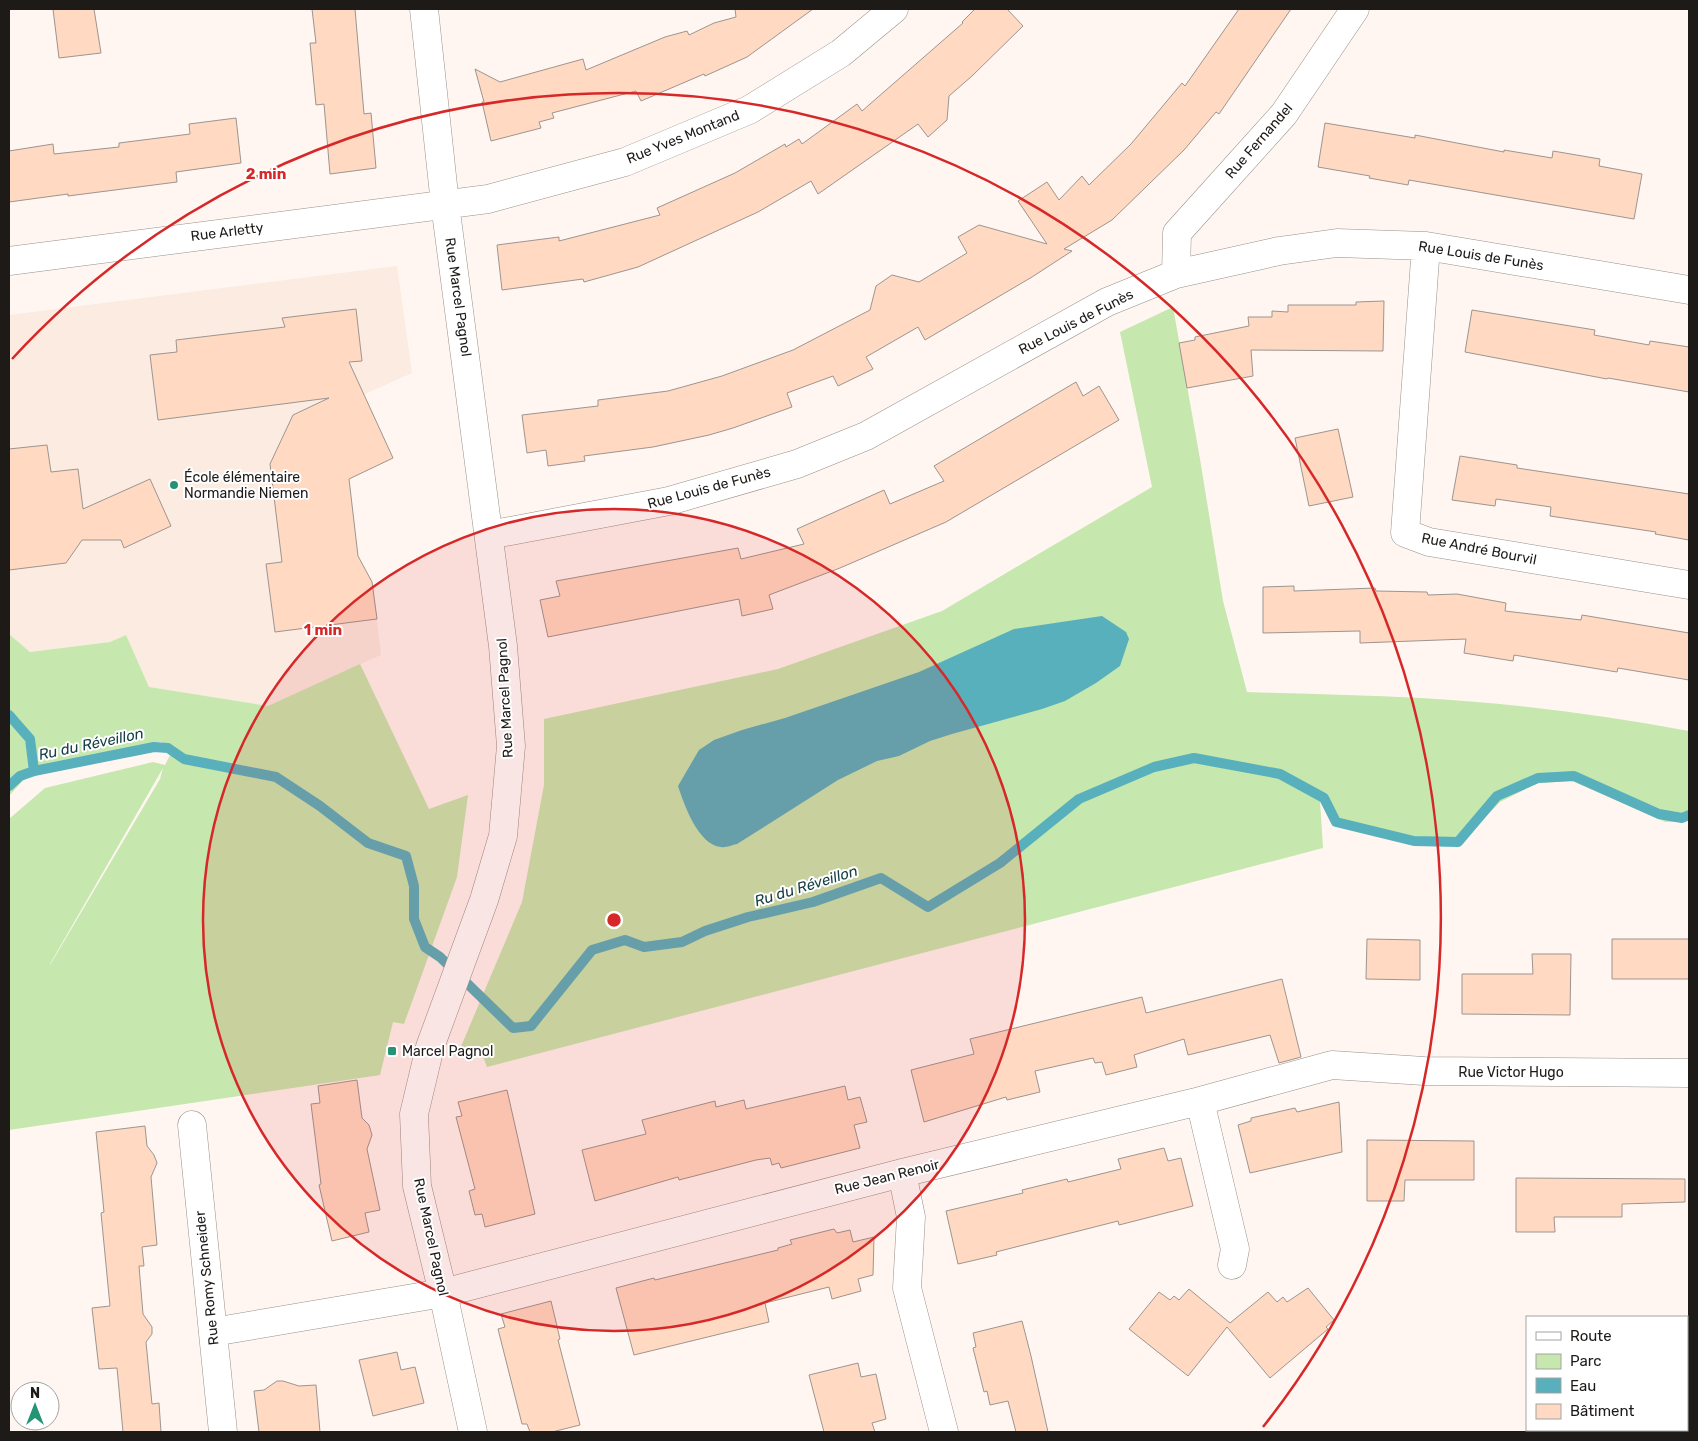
<svg xmlns="http://www.w3.org/2000/svg" width="1698" height="1441" font-family="Rubik,sans-serif">
<rect width="100%" height="100%" fill="#fff6f1"/>
<path fill="#fbebe1" d="M397,266L412,373L354,399L336,469L341,502L352,501L355,526L344,528L363,579L372,578L381,655L268,706L149,687L126,635L110,642L30,652L9,634V315Z"/>
<path fill="#c6e7ae" fill-rule="evenodd" d="M1173,307L1200,459L1223,601L1247,692C1305,694 1363,695 1421,698C1511,703 1601,715 1689,731V819L1684,822H1665L1572,781L1538,783L1500,802L1458,845L1408,842L1332,823L1320,801L1323,848L487,1067L479,1046L460,1049L522,902L544,785V719L778,669L942,611L1152,487L1120,332Z
M9,634L30,652L110,642L126,635L149,687L268,706L360,664L429,809L468,795L457,877L404,1024L393,1022L380,1075L9,1130V819L45,788L153,762L165,765L174,747L161,742L137,746L102,757L46,767L28,775L9,796ZM163,768L160,779L50,965V964Z"/>
<path fill="#57b0bc" d="M1102,616L1126,632L1129,639L1120,666L1096,683L1065,701L1042,709L952,734L930,741L899,756L877,761L838,780L737,844C732,845 726,848 721,847C698,845 684,804 678,786L699,750L714,740L742,730L785,718L919,672L1014,629Z"/>
<g fill="none" stroke-linecap="round" stroke-linejoin="round">
<path stroke="#57b0bc" stroke-width="10" d="M9,715L30,739L34,771
M9,786L20,776L34,771L154,747L168,748L184,759L276,777L320,806L368,843L406,856L414,886V919L425,947L440,957L513,1028L531,1026L592,950L625,940L644,947L682,942L705,931L748,917L813,902L881,878L928,907L1000,863L1079,799L1154,767L1194,758L1280,774L1324,798L1336,822L1414,841L1458,842L1497,796L1538,778L1574,776L1659,814L1682,818L1689,815"/>
</g>
<path fill="#ffd9c2" stroke="#9d9590" d="M53,9H94L101,53L59,58Z
M312,9H355L364,114L371,113L376,168L330,174L324,104L316,105L310,43H316Z
M735,9H813L747,57L705,76L704,74L641,101L636,91L552,113L554,118L539,122L541,128L491,141L482,102H484L475,69L500,82L583,59L586,70L665,37L687,31L689,35L714,23L736,17Z
M975,9H1007L1023,26L972,76L949,96L947,120L928,137L918,124L818,194L811,181L758,212L638,267L584,282L583,279L502,290L497,245L559,237V241L660,215L657,208L735,173L785,144L786,147L799,139L802,144L857,104L862,111L963,23L962,22Z
M1239,9H1291L1219,114L1216,112L1184,150L1112,220L1064,249L1072,251L1032,277L925,340L918,327L866,357L873,369L838,386L833,376L787,393L792,407L733,428L709,435L653,447L584,456L585,461L548,466L546,450L527,453L522,415L598,406V400L668,391L722,376L793,350L870,310L876,286L892,275L919,282L967,253L958,237L979,225L1047,244L1018,201L1047,182L1059,200L1082,176L1089,185L1131,144L1182,83L1185,86Z
M236,118L241,163L176,172L177,182L68,196V194L9,202V151L53,144L54,154L119,147V143L190,134L189,124Z
M1325,123L1415,138V135L1504,152V150L1552,158L1553,151L1600,159L1599,166L1642,174L1634,219L1409,180L1408,185L1369,178L1370,176L1318,167Z
M1384,301L1383,351L1251,350L1253,376L1187,388L1179,343L1195,340V337L1249,326L1248,317H1272V311L1288,312V305H1356V302Z
M356,309L362,361L349,362L393,458L349,479L358,556L372,582L377,619L275,632L266,564L282,562L270,464L293,415L329,398L158,420L150,355L177,352L176,340L285,327L282,318Z
M1472,310L1595,330L1594,335L1649,345L1650,341L1689,347V392L1608,378L1607,379L1465,352Z
M1076,382L1083,396L1099,386L1119,420L946,522L840,568L769,595L773,609L742,616L739,599L548,637L540,600L560,596L556,581L738,548L741,559L804,544L797,529L884,490L890,504L944,481L934,466Z
M1338,429L1353,497L1309,506L1295,438Z
M47,445L51,472L78,469L83,509L150,479L171,526L124,548L121,540H82L66,563L9,570V449Z
M1460,456L1517,465V468L1689,494V540L1655,534L1656,532L1550,516L1551,507L1496,499L1495,506L1452,500Z
M1294,586V591L1375,588L1376,591L1427,592L1428,595L1457,594L1506,603L1505,611L1581,620L1582,615L1689,633V680L1618,668L1617,672L1514,655L1513,661L1464,653L1466,639L1360,643V631L1263,633V587Z
M1367,939L1420,940V980L1366,979Z
M1612,939H1689V979H1612Z
M1532,954H1571L1570,1015L1462,1014V974H1533Z
M1282,979L1301,1057L1279,1063L1270,1035L1188,1055L1184,1039L1134,1055L1137,1067L1106,1075L1102,1062L1095,1063L1093,1058L1035,1071L1040,1092L1007,1100L1006,1097L924,1122L911,1070L974,1054L970,1039L1142,997L1146,1013Z
M357,1080L362,1118L369,1125L372,1135L367,1149L380,1210L365,1213L369,1232L332,1241L319,1185L321,1184L311,1104L320,1103L318,1086Z
M845,1086L848,1100L860,1097L867,1122L854,1125L860,1148L781,1168L779,1163L772,1165L770,1158L756,1160L679,1180L678,1177L595,1201L582,1150L646,1134L642,1120L715,1101L716,1107L744,1100L746,1109Z
M507,1090L535,1214L485,1227L482,1214L475,1215L469,1191L475,1189L456,1117L462,1116L458,1102Z
M1339,1102L1342,1152L1250,1173L1238,1125L1251,1121V1118L1295,1108L1297,1112Z
M145,1126L147,1146L154,1155L157,1163L151,1177L157,1245L142,1247L144,1266H139L143,1314L152,1327V1334L146,1342L152,1404L159,1403L161,1432H123L117,1368L99,1369L92,1308L110,1306L101,1213L104,1212L96,1132Z
M1367,1140L1474,1141V1180H1405L1404,1201H1367Z
M1164,1148L1168,1161L1181,1158L1193,1206L1119,1225L1118,1221L996,1252L997,1255L958,1264L946,1211L1023,1193L1022,1190L1067,1179L1068,1182L1121,1169L1118,1159Z
M1516,1178L1685,1179V1202L1622,1204V1217H1554L1555,1232H1516Z
M834,1229L837,1233L850,1230L853,1242L874,1237L873,1275L858,1279L861,1291L832,1299L829,1287L765,1303L769,1322L634,1355L616,1288L654,1278L655,1280L778,1250V1248L792,1244L790,1240Z
M1308,1288L1334,1320L1326,1327L1328,1329L1270,1378L1227,1327L1188,1376L1129,1329L1159,1292L1170,1300L1174,1296L1179,1300L1189,1289L1230,1323L1268,1292L1277,1302L1283,1297L1287,1302Z
M551,1301L560,1339L558,1340L580,1425L552,1432H530L527,1424H522L498,1329L505,1327L501,1314Z
M1022,1321L1031,1356L1048,1432H1016L1008,1401L990,1405L987,1391L984,1392L973,1348L976,1347L973,1333Z
M397,1352L401,1370L415,1367L424,1403L373,1416L359,1360Z
M858,1363L861,1377L876,1374L886,1419L872,1423L875,1432H824L809,1375Z
M277,1381H283L299,1386L316,1385L320,1432H259L254,1391L264,1390Z"/>
<g fill="none" stroke-linecap="round" stroke-linejoin="round">
<g stroke="#98908b" stroke-width="29">
<path id="minor" d="M424,9L445,204L503,646L511,746L503,836L484,900L430,1047L414,1114L417,1186L443,1293L473,1432
M1426,246L1405,533L1429,542L1689,585
M9,261L488,199L625,162L749,110L841,53L894,9
M1176,274L1177,233L1284,114L1355,9
M489,535L669,501L797,464L866,436L1107,302L1176,274L1279,251L1337,243L1426,246L1689,290
M1200,1101L1235,1249L1232,1265
M192,1125L223,1432
M902,1173L911,1217L907,1288L944,1432
M213,1332L443,1293L902,1173L1200,1101L1332,1065L1424,1071L1689,1073"/>
</g>
<use href="#minor" stroke="#fff" stroke-width="28"/>
</g>
<circle cx="614" cy="920" r="411" fill="#d62828" fill-opacity=".12"/>
<g fill="none" stroke="#d62828" stroke-width="2.5">
<circle cx="614" cy="920" r="411"/>
<path d="M12 359A823 823 0 0 1 1263 1427"/>
</g>
<g fill="#249475" stroke="#fff" stroke-width="2">
<circle cx="174" cy="485" r="5"/>
<rect x="387" y="1046" width="10" height="10" rx="2.5"/>
</g>
<g text-anchor="middle" dominant-baseline="central" stroke-width="4" stroke-linejoin="round" paint-order="stroke">
<g font-size="14" fill="#1d1a18" stroke="#fff">
<text transform="translate(683 137) rotate(-22)">Rue Yves Montand</text>
<text transform="translate(1259 141) rotate(-49)">Rue Fernandel</text>
<text transform="translate(227 232) rotate(-7)">Rue Arletty</text>
<text transform="translate(1481 256) rotate(9)">Rue Louis de Funès</text>
<text transform="translate(458 297) rotate(82)">Rue Marcel Pagnol</text>
<text transform="translate(1076 322) rotate(-27)">Rue Louis de Funès</text>
<text transform="translate(709 488) rotate(-15)">Rue Louis de Funès</text>
<text transform="translate(1479 549) rotate(11)">Rue André Bourvil</text>
<text transform="translate(505 698) rotate(-93)">Rue Marcel Pagnol</text>
<text x="1511" y="1072">Rue Victor Hugo</text>
<text transform="translate(887 1177) rotate(-14)">Rue Jean Renoir</text>
<text transform="translate(431 1237) rotate(78)">Rue Marcel Pagnol</text>
<text transform="translate(207 1278) rotate(-96)">Rue Romy Schneider</text>
</g>
<g font-size="14" fill="#1d1a18" stroke="#fff" text-anchor="start">
<text x="184" y="477">École élémentaire<tspan x="184" dy="16">Normandie Niemen</tspan></text>
<text x="402" y="1051">Marcel Pagnol</text>
</g>
<g font-size="15" font-style="italic" fill="#164045" stroke="#fff">
<text transform="translate(91 744) rotate(-12)">Ru du Réveillon</text>
<text transform="translate(806 886) rotate(-17)">Ru du Réveillon</text>
</g>
</g>
<circle cx="614" cy="920" r="8" fill="#d62828" stroke="#fff" stroke-width="2.5"/>
<g font-size="15" text-anchor="middle" font-weight="bold" fill="#d62828" stroke="#fff" stroke-width="4" stroke-linejoin="round" paint-order="stroke">
<text x="266" y="179">2 min</text>
<text x="323" y="635">1 min</text>
</g>
<rect width="1698" height="1441" fill="none" stroke="#1d1a18" stroke-width="20"/>
<rect x="1526" y="1316" width="162" height="115" fill="#ffffff" stroke="#a5a3a3"/>
<rect x="1536" y="1332" width="25" height="8" fill="#ffffff" stroke="#a5a3a3"/>
<text x="1570" y="1341" font-size="15" fill="#1d1a18">Route</text>
<rect x="1536" y="1354" width="25" height="15" fill="#c6e7ae" stroke="#a5a3a3"/>
<text x="1570" y="1366" font-size="15" fill="#1d1a18">Parc</text>
<rect x="1536" y="1378" width="25" height="15" fill="#57b0bc" stroke="#a5a3a3"/>
<text x="1570" y="1391" font-size="15" fill="#1d1a18">Eau</text>
<rect x="1536" y="1404" width="25" height="15" fill="#ffd9c2" stroke="#a5a3a3"/>
<text x="1570" y="1416" font-size="15" fill="#1d1a18">Bâtiment</text>
<g transform="translate(35 1406)"><circle r="24" fill="#ffffff" stroke="#a5a3a3"/>
<path d="M0-4L9 19L0 12L-9 19Z" fill="#249475"/>
<text y="-8" font-size="14" font-weight="bold" text-anchor="middle" fill="#1d1a18">N</text>
</g>
</svg>
